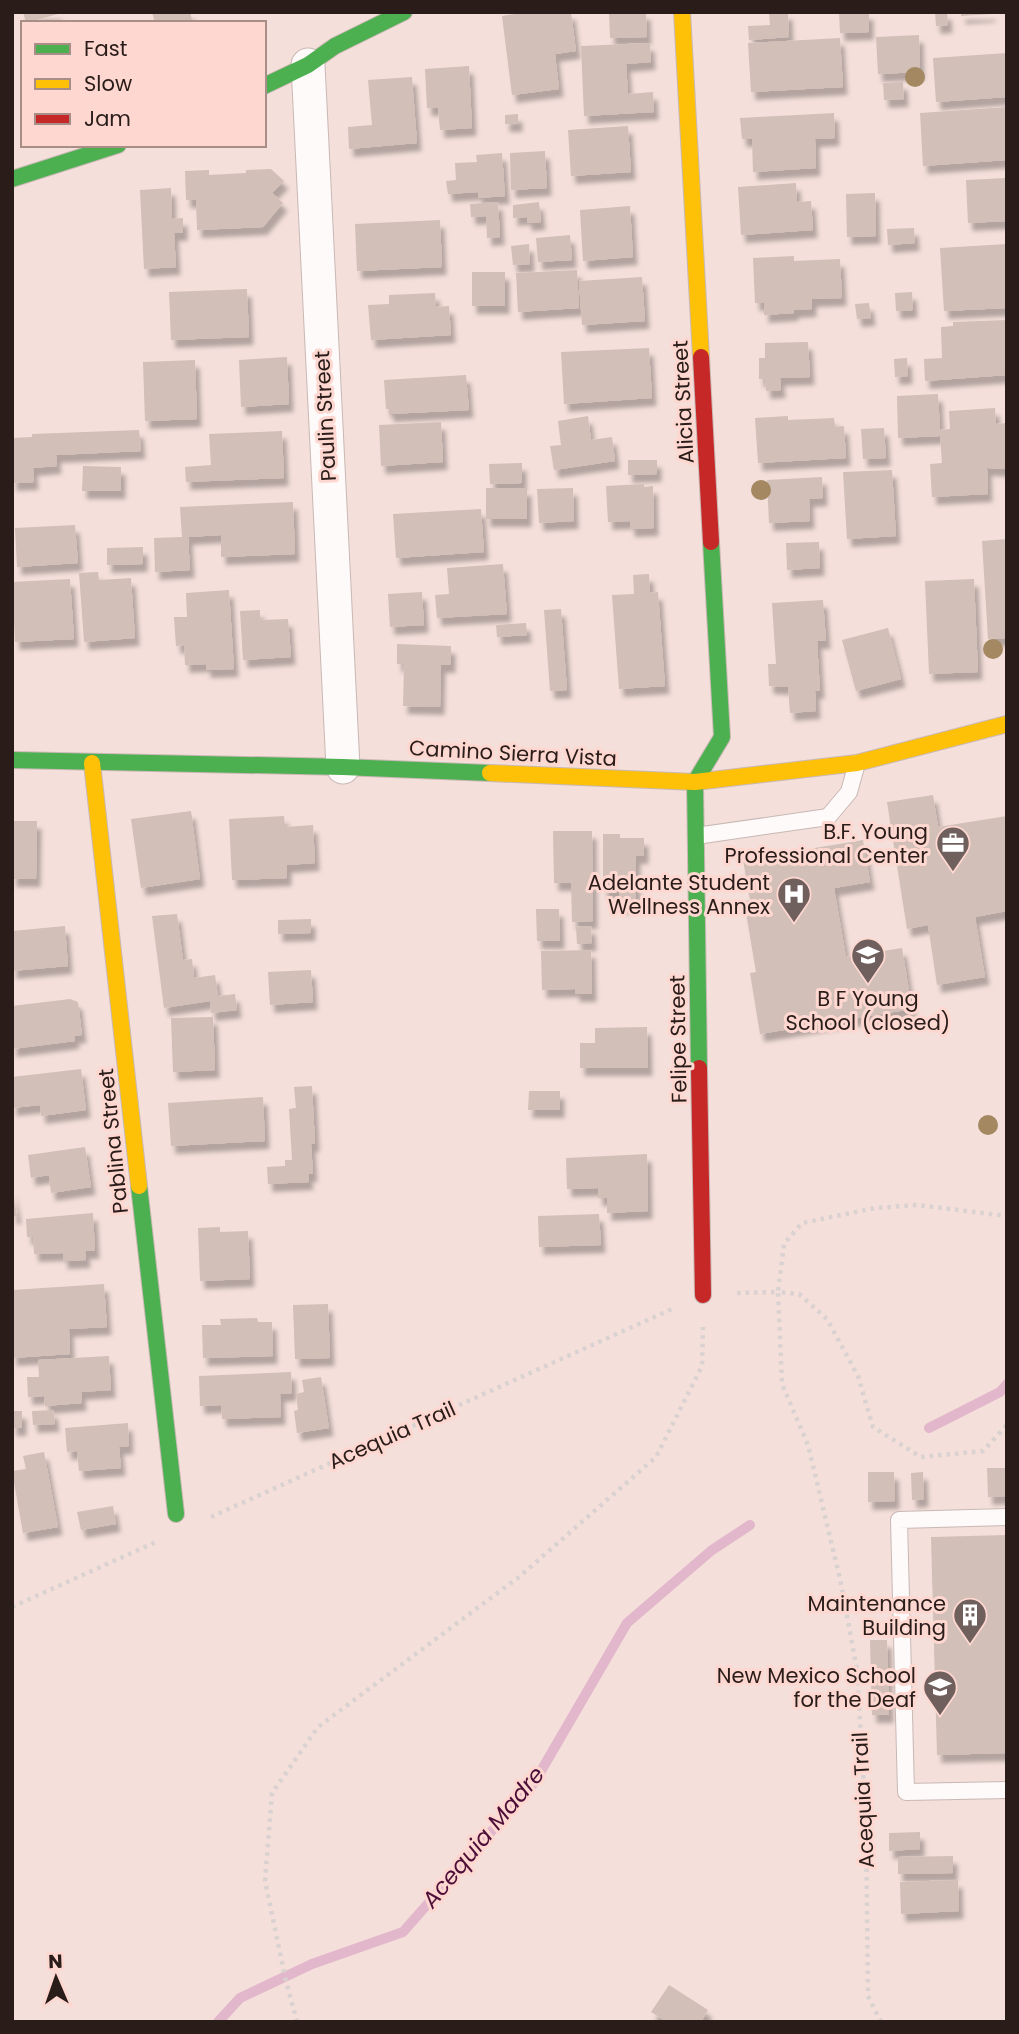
<svg xmlns="http://www.w3.org/2000/svg" width="1019" height="2034" font-family="Poppins,sans-serif">
<defs>
<filter id="shadow"><feDropShadow dx="4.5" dy="8" stdDeviation="2" flood-color="#0004"/></filter>
</defs>
<rect width="100%" height="100%" fill="#f4dfda"/>
<g fill="none" stroke-linecap="round" stroke-linejoin="round">
<path stroke="#e2b7cb" stroke-width="10" d="M929,1428L1000,1392L1007,1384
M218,2022L240,1998L312,1964L403,1932L534,1783L627,1623L712,1550L750,1525"/>
</g>
<path fill="#d2bfb7" filter="url(#shadow)" d="M23,12H58V14L26,23Z
M152,12H190L193,23H155Z
M528,12H571L576,51L555,54L559,89L512,95L502,16Z
M609,12H646L647,37L610,38Z
M769,12H788L789,37L749,40L748,26L770,25Z
M839,12H869V32L840,33Z
M935,12H947L948,25L936,26Z
M961,12H991V14L961,16Z
M919,35L920,72L878,74L876,37Z
M840,38L843,87L751,92L748,43Z
M650,43L651,62L626,64L628,94L653,92L654,112L584,116L581,46Z
M1007,53V97L936,102L933,58Z
M469,66L472,128L440,130L438,108H427L425,69Z
M412,77L417,143L349,149L348,127L372,125L368,80Z
M903,82L904,99L884,100L883,83Z
M1007,107V160L923,166L920,113Z
M834,113L835,138L815,139L816,168L753,172L752,139H742L740,118Z
M518,114V124H505V115Z
M628,126L631,172L571,176L568,130Z
M545,151L547,188L511,190L510,153Z
M502,153L505,196L478,198V192L448,194L446,181L456,180L455,163L477,162L476,155Z
M271,169L284,181L272,193L283,203L263,227L197,230L196,200H186L185,171L209,170V175L246,173V170Z
M1006,178L1007,221L968,223L966,180Z
M796,183L797,202L811,201L813,230L741,235L738,187Z
M171,188L172,219L183,218V233H174L176,267L144,269L140,190Z
M875,193L876,236L847,237L846,194Z
M498,202L500,237L487,238L486,216L471,217L470,204Z
M539,202L541,222L527,223V217L513,218V205Z
M630,206L633,257L583,261L580,210Z
M440,220L442,267L357,271L355,224Z
M914,228L915,243L888,245L887,229Z
M570,235L572,260L538,262L536,238Z
M529,244L530,264L513,265L511,246Z
M1007,244V308L944,311L940,248Z
M794,256V261L840,259L842,298L812,299V309L794,310V313L764,315V303H755L753,258Z
M577,270L579,308L518,312L516,273Z
M472,272H505V306H472Z
M642,277L645,321L582,325L579,281Z
M247,289L249,337L171,340L169,292Z
M912,292L913,310L896,311L895,293Z
M435,293L436,307L449,306L451,335L371,340L368,305L389,304V295Z
M869,303L871,318L857,319L855,304Z
M1007,320V375L925,381L924,359L942,358L941,327L953,326V322Z
M808,342L810,377L780,378L781,390L766,391L765,379H759V358H765V343Z
M649,348L652,398L564,404L561,352Z
M287,357L289,404L241,407L239,360Z
M907,358L908,376L895,377L894,359Z
M195,360L197,419L145,421L143,362Z
M466,375L469,410L389,414V409H386L384,380Z
M938,394L940,430L950,429L949,411L995,408L996,424L1007,423V469L987,468L988,494L932,497L930,464L942,463L940,436L898,438L897,396Z
M588,416L591,440L612,437L615,461L554,470L550,446L561,445L558,421Z
M788,416V420L834,418L835,427L844,426L846,458L758,463L755,418Z
M441,422L443,462L381,466L379,425Z
M884,428L886,458L863,459L861,429Z
M139,430L141,451L56,455L57,466L33,468L34,482L12,483V438L32,437V434Z
M282,431L284,478L186,482L185,467L211,465L209,434Z
M628,460H657V474L628,475Z
M522,463V483L490,484L489,464Z
M83,466L121,467V491H82Z
M892,470L896,536L847,539L843,472Z
M822,477L823,498L809,499L810,521L769,523L767,480Z
M644,484V487L653,486L654,528L630,529V521L608,522L606,486Z
M486,488H527V519H486Z
M573,488L574,521L539,523L537,489Z
M293,502L295,554L221,557V535L188,537L190,570L155,572L154,538L182,537L180,507Z
M481,509L484,552L396,558L393,514Z
M75,525L78,563L17,567L15,528Z
M1007,539V638L988,639L982,541Z
M819,542L820,568L787,570L786,543Z
M143,547V564L107,565V548Z
M503,564L507,614L437,618L435,595L449,594L447,568Z
M98,572L99,580L131,578L135,638L84,642L79,573Z
M649,574L650,593L658,592L665,686L619,689L612,595L634,594L633,575Z
M70,579L74,639L15,642L12,582Z
M974,579L978,672L929,674L925,581Z
M229,590L234,669L206,670V664L185,665L184,645L176,646L174,617H187L186,593Z
M422,592L424,625L390,627L388,594Z
M823,600L826,641H817L820,691H815L816,711L790,713L788,687L769,686L768,664H776L772,603Z
M561,609L567,690L550,691L544,610Z
M260,610V620L288,619L291,657L243,660L240,611Z
M526,623L527,635L497,637L496,625Z
M888,628L901,679L856,691L842,640Z
M397,644L451,646V665H441L440,707L403,706L404,664H397Z
M933,795L938,827L1007,816V911L975,917L985,977L937,985L928,925L907,929L887,802Z
M191,811L200,879L141,888L131,819Z
M284,816L285,827L313,825L315,863L287,865V878L232,880L229,819Z
M12,821H37L36,879H12Z
M553,831H592L593,921L572,922L571,883H554Z
M603,834H620V838H644V856H636V905L619,906V891H603Z
M863,840L870,882L834,888L846,957L902,948L912,1009L760,1034L750,973L756,972L744,901L750,900L743,860Z
M536,909H559L560,941H537Z
M177,914L183,960L192,959L194,978L215,975L218,996L235,994L237,1010L211,1013L210,1001L164,1008L152,916Z
M311,919V933L278,934V920Z
M65,926L68,966L12,971V931Z
M591,926L592,943L577,944L576,927Z
M591,950L592,994H575V989L542,990L541,951Z
M311,970L313,1002L270,1005L268,972Z
M70,999L78,1002L82,1035L74,1036L75,1041L12,1049V1006Z
M213,1017L215,1070L173,1072L171,1018Z
M647,1027L648,1068H580V1043H595V1028Z
M81,1069L86,1110L41,1116L40,1105L12,1108V1077Z
M312,1086L315,1144H311L313,1174H308L309,1182L268,1184L267,1167L285,1166V1160H292L289,1109L296,1108L294,1087Z
M529,1091H560V1110H528Z
M263,1097L265,1141L171,1146L168,1103Z
M85,1147L91,1187L51,1193L49,1175L31,1178L28,1155Z
M647,1154L648,1211L607,1213V1198H598V1188L567,1189L566,1158Z
M12,1188L17,1216H12Z
M93,1213L95,1251H85L86,1260L63,1261V1253L34,1254L33,1237H27L26,1219Z
M599,1214L601,1245L539,1247L538,1216Z
M220,1227V1232L248,1231L250,1279L200,1281L198,1228Z
M104,1284L107,1327L69,1329L70,1354L12,1358V1290Z
M328,1304L330,1358L295,1359L293,1305Z
M257,1318L258,1322H272L273,1356L203,1358L202,1325H221L220,1319Z
M109,1356L111,1390L81,1392L82,1403L45,1406L44,1396L28,1397L27,1377H39L38,1360Z
M291,1372L292,1393L280,1394L281,1417L222,1419L221,1405L200,1406L199,1376Z
M321,1377L329,1428L297,1433L294,1411L298,1410L296,1394L304,1392L302,1380Z
M53,1410L55,1424L33,1425L32,1411Z
M12,1411H22V1428H12Z
M128,1423L129,1446L119,1447L121,1468L79,1471L77,1451L67,1452L65,1428Z
M44,1452L58,1527L23,1533L12,1471L26,1469L23,1456Z
M987,1468H1007V1496L988,1497Z
M868,1472H894L895,1501L868,1502Z
M923,1472L924,1499L912,1500L911,1473Z
M113,1506L116,1524L81,1530L77,1512Z
M1007,1535V1753L937,1755L931,1537Z
M870,1640H887L889,1715H872Z
M920,1832V1849L889,1851V1833Z
M953,1856V1873L898,1874V1857Z
M958,1880L959,1911L901,1914L900,1882Z
M669,1985L708,2010L701,2022H667L651,2012Z"/>
<g fill="none" stroke-linecap="round" stroke-linejoin="round">
<g stroke="#c9b8b5" stroke-width="18">
<path id="lane" d="M696,836L828,817L849,792L857,763
M1007,1517L899,1520L906,1792L1007,1790"/>
</g>
<g stroke="#c9b8b5" stroke-width="35">
<path id="street" d="M308,65L343,767"/>
</g>
<g stroke="#c9b8b5" stroke-width="18">
<path id="fast" d="M264,86L308,65L335,46L404,12
M12,179L118,145
M12,760L343,767L490,773
M699,1068L695,782L722,737L711,542
M139,1186L176,1514"/>
</g>
<g stroke="#c9b8b5" stroke-width="18">
<path id="slow" d="M682,12L701,357
M92,763L139,1186
M490,773L695,782L857,763L1007,724"/>
</g>
<g stroke="#c9b8b5" stroke-width="18">
<path id="jam" d="M701,357L711,542
M699,1068L703,1295"/>
</g>
<path stroke="#d9d2d1" stroke-width="4.5" stroke-dasharray="3.5 5" stroke-linecap="butt" d="M737,1293L778,1292L784,1244L802,1223L875,1208L918,1205L1007,1216
M211,1517L672,1309
M12,1607L158,1541
M297,2022L285,1977L265,1881L272,1793L318,1727L519,1577L656,1457L702,1366L703,1327
M881,2022L868,1996L866,1821L857,1670L840,1579L808,1445L782,1384L778,1292L799,1294L827,1319L858,1376L873,1427L921,1457L983,1451L1007,1425"/>
<use href="#lane" stroke="#fdfaf9" stroke-width="16"/>
<use href="#street" stroke="#fdfaf9" stroke-width="33"/>
<use href="#fast" stroke="#4caf50" stroke-width="16"/>
<use href="#slow" stroke="#ffc107" stroke-width="16"/>
<use href="#jam" stroke="#c62828" stroke-width="16"/>
</g>
<g fill="#a38862">
<circle cx="915" cy="77" r="10"/>
<circle cx="761" cy="490" r="10"/>
<circle cx="993" cy="649" r="10"/>
<circle cx="988" cy="1125" r="10"/>
</g>
<defs>
<g id="office-pin" transform="scale(1.75)"><path d="M0 17L-7.5 6A9.5 9.5 0 1 1 7.5 6Z" fill="#70605d" stroke="#fed8d0"/><path d="M-6-3h4V-5.5h4V-3h4V5H-6ZM-1-4.5V-3h2v-1.5ZM-6 0V1H6V0Z" fill="#fff"/></g>
<g id="hospital-pin" transform="scale(1.75)"><path d="M0 17L-7.5 6A9.5 9.5 0 1 1 7.5 6Z" fill="#70605d" stroke="#fed8d0"/><path d="M-5-5h3v3.5h4V-5h3V5h-3V1.5h-4V5h-3Z" fill="#fff"/></g>
<g id="school-pin" transform="scale(1.75)"><path d="M0 17L-7.5 6A9.5 9.5 0 1 1 7.5 6Z" fill="#70605d" stroke="#fed8d0"/><path d="M0-5L7-2L0 1L-7-2ZM-4 1L0 2.5L4 1V4Q0 6-4 4Z" fill="#fff"/></g>
<g id="building-pin" transform="scale(1.75)"><path d="M0 17L-7.5 6A9.5 9.5 0 1 1 7.5 6Z" fill="#70605d" stroke="#fed8d0"/><path d="M-4-6H4V6H1V3H-1V6H-4ZM-2.5-4.3h1.7v1.8h-1.7ZM.8-4.3h1.7v1.8H.8ZM-2.5-1h1.7V.8h-1.7ZM.8-1h1.7V.8H.8Z" fill="#fff"/></g>
</defs>
<g fill-rule="evenodd">
<use href="#office-pin" x="953" y="843"/>
<use href="#hospital-pin" x="794" y="894"/>
<use href="#school-pin" x="868" y="955"/>
<use href="#building-pin" x="970" y="1615"/>
<use href="#school-pin" x="940" y="1687"/>
</g>
<g text-anchor="middle" dominant-baseline="central" stroke-width="6" stroke-linejoin="round" paint-order="stroke">
<g font-size="21" fill="#291c19" stroke="#fed8d0">
<text transform="translate(683 402) rotate(-93)">Alicia Street</text>
<text transform="translate(325 416) rotate(-93)">Paulin Street</text>
<text transform="translate(513 753) rotate(3)">Camino Sierra Vista</text>
<text transform="translate(678 1039) rotate(-91)">Felipe Street</text>
<text transform="translate(113 1141) rotate(-96)">Pablina Street</text>
<text transform="translate(392 1435) rotate(-24)">Acequia Trail</text>
<text transform="translate(863 1800) rotate(-93)">Acequia Trail</text>
</g>
<g font-size="21" fill="#291c19" stroke="#fed8d0" text-anchor="end">
<text x="928" y="831">B.F. Young<tspan x="928" dy="24">Professional Center</tspan></text>
<text x="770" y="882">Adelante Student<tspan x="770" dy="24">Wellness Annex</tspan></text>
<text x="868" y="998" text-anchor="middle">B F Young<tspan x="868" dy="24">School (closed)</tspan></text>
<text x="946" y="1603">Maintenance<tspan x="946" dy="24">Building</tspan></text>
<text x="916" y="1675">New Mexico School<tspan x="916" dy="24">for the Deaf</tspan></text>
</g>
<g font-size="23" font-style="italic" fill="#4c0e38" stroke="#fed8d0">
<text transform="translate(483 1837) rotate(-50)">Acequia Madre</text>
</g>
</g>
<rect width="1019" height="2034" fill="none" stroke="#291c19" stroke-width="28"/>
<rect x="21" y="21" width="245" height="126" fill="#fed8d0" stroke="#a98d87" stroke-width="2"/>
<rect x="35" y="44" width="35" height="10" fill="#4caf50" stroke="#a98d87" stroke-width="2"/>
<text x="84" y="56" font-size="21" fill="#291c19">Fast</text>
<rect x="35" y="79" width="35" height="10" fill="#ffc107" stroke="#a98d87" stroke-width="2"/>
<text x="84" y="91" font-size="21" fill="#291c19">Slow</text>
<rect x="35" y="114" width="35" height="10" fill="#c62828" stroke="#a98d87" stroke-width="2"/>
<text x="84" y="126" font-size="21" fill="#291c19">Jam</text>
<g transform="translate(56 1978) rotate(358)" stroke="#fed8d0" stroke-width="5" paint-order="stroke">
<path d="M0-5L12 26L0 18L-12 26Z" fill="#291c19"/>
<text y="-10" font-size="19" font-weight="bold" text-anchor="middle" fill="#291c19">N</text>
</g>
</svg>
